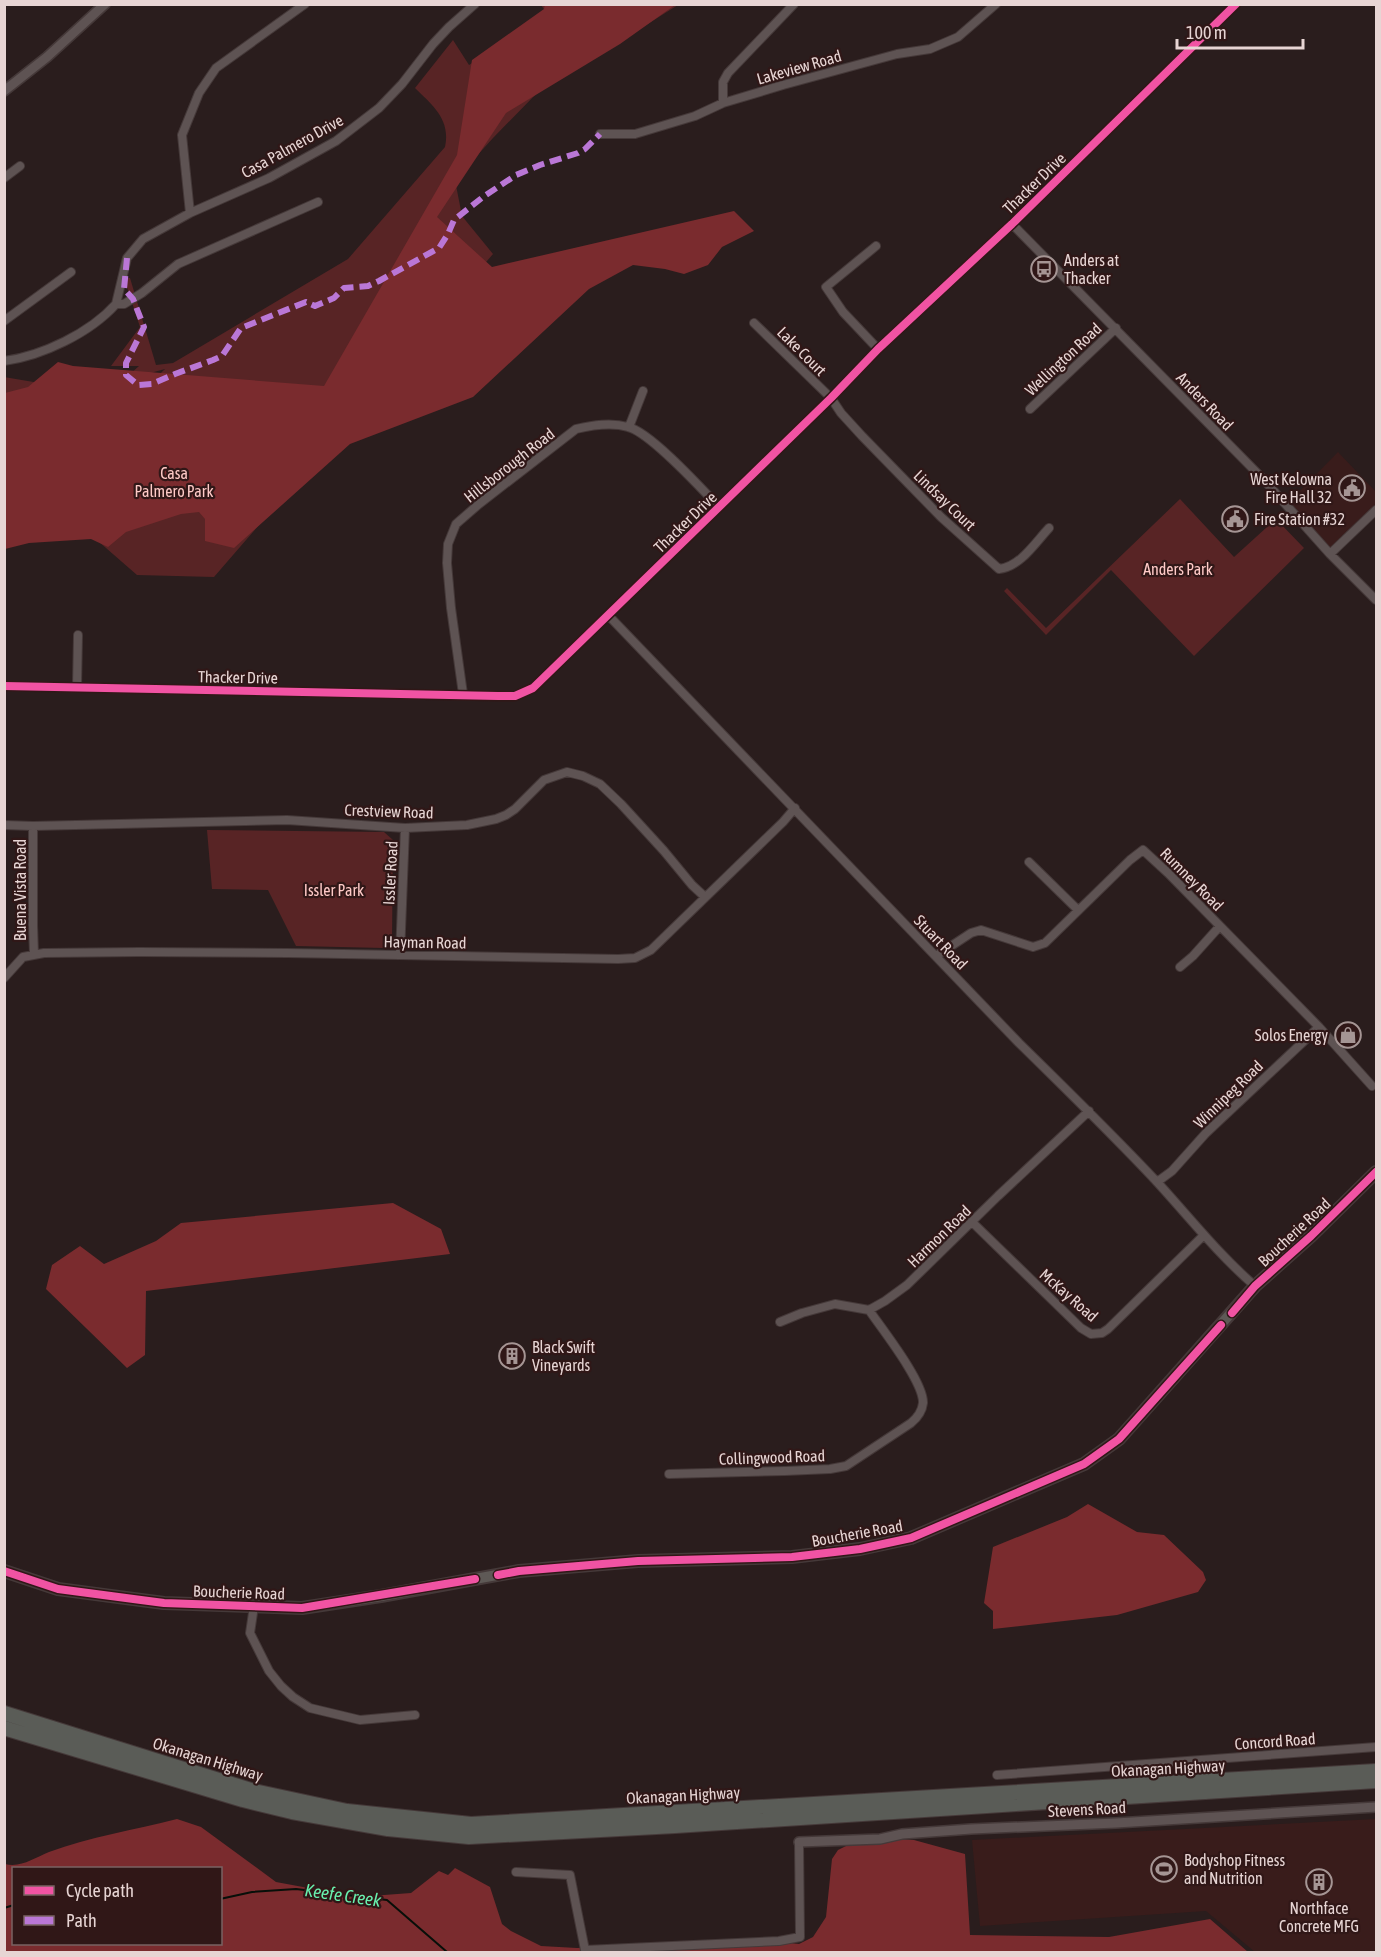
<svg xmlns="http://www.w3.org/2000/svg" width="1381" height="1957" font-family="'Asap Condensed',sans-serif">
<rect width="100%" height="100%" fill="#2a1d1d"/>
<path fill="#391c1b" d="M1338,452L1376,492V505L1331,551L1288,503Z
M1376,1819V1952H1255L1206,1911L980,1926L972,1840Z"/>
<path fill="#582425" d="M541,5H678L537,93L493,138L455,180L462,216L493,254L214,577L137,575L5,460L4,377L134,399L165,369L132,378L129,375L139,366H111L140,327L124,278H130L156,365L173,363L348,259L445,147C451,119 432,105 415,88L453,40L469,65L548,15Z
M1180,499L1234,557L1276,519L1304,548L1194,656L1111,570L1046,635L1004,591L1007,588L1046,628Z
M207,830L384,832L393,840L392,940L384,948L296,946L268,890L212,889Z"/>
<path fill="#7a2b2e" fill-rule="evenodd" d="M545,5H675L620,44L506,113L437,217L492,267L734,211L754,231L722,247L708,265L684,274L665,269L633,265L589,289L473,397L350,444L234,548L205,541V519L199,512L181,514L126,532L108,547L91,539L29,543L5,549V393L28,387L58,362L73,366L324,386L457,155L472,60L544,9Z
M393,1203L441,1229L450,1254L146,1291L145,1355L127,1368L46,1289L52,1265L80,1246L104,1264L156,1241L181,1223Z
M1088,1504L1137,1532L1164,1535L1203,1572L1206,1580L1198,1592L1117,1615L993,1629V1611L984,1603L993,1547L1067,1517Z
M177,1819L201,1827L276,1882L357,1897L411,1893L439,1871L448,1875L455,1868L490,1887L502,1924L511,1931L541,1946L577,1948L772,1941L799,1944L813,1937L826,1917L832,1859L838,1850L864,1837L914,1840L965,1854L970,1935L1109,1937L1210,1919L1248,1952H5V1864C21,1868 34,1858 49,1852C90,1837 134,1830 177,1819ZM14,1868H220V1944H14Z"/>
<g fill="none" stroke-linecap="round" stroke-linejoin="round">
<path stroke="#070f09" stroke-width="2" d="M220,1899L252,1892L296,1889L387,1900L447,1952
M4,1908L14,1905"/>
<g stroke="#453939" stroke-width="10">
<path id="minor" d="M723,103V82L728,73L794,4
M600,134H635L695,116L723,103L783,85L897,54L930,49L958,37L996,4
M4,178L20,166
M190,213L182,135L199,93L216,68L305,4
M1012,224L1263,479L1330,554L1376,600
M876,246L826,287L843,312L878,349
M116,304L127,258L143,239L190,213L269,178L336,141L379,108L402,84L433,44L449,27L475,4
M4,321L71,272
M754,323L831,398L841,413L862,436L941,517L999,569C1020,567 1035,543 1049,528
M4,361C42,356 90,333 116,304H124L142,293L178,264L318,202
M1030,409L1116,328
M629,427L643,391
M1330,554L1376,510
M608,615L1019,1043C1066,1089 1113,1135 1158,1183C1190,1218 1219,1255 1255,1286
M4,686L498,696H515L533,688L831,398L878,349L1012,224L1236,4
M77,687L78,635
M463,694L451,608L447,563L448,544L456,524L479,504L576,429C593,425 611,422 628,427C650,432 701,488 719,507
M4,825L33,826L287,820L405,828L467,825L496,819L506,815L515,809L544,780L567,772L583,776L600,784L621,804L664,851L692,885L705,897
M33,826V925L34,954
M1029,862L1078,910
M400,955L405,828
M936,956L971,933L981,930L1033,947L1045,943L1130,860L1143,850L1168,873L1319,1027L1372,1086
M1180,967L1193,956L1219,927
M4,978L23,957L44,953L139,952L288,953L618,959L635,958L651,950L783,822L795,808
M1157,1182L1172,1171L1206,1133L1319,1027
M972,1222L1081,1328L1091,1334L1102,1333L1108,1329L1204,1235
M780,1322L802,1313L835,1304L869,1310L885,1301L907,1285L998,1196L1089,1111
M669,1474L785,1471L830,1469L846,1466L911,1423C917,1418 922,1412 923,1403C924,1382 882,1329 869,1310
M254,1606L250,1633L269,1671L281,1686L293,1697L310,1708L360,1720L415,1715
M997,1775L1376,1747
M516,1872L570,1875L585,1950L779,1941L800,1937L799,1842"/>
</g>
<g stroke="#453939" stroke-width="12">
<path id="tertiary" d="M4,91L47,57L105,4
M799,1842L880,1839L902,1834L971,1829L1116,1823L1376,1807"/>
</g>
<g stroke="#453939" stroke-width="14">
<path id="secondary" d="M4,1571L58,1589L141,1600L164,1603L302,1608L381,1596L519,1571L638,1561L792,1557L860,1549L911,1538L1084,1464L1119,1439L1255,1286L1311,1236L1376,1172"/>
</g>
<g stroke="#453939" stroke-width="16">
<path id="trunk" d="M4,1713L254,1791L347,1811L471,1824L1376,1771
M4,1728L243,1800L292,1812L388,1829L469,1837L675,1826L1376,1781"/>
</g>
<use href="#minor" stroke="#5e5353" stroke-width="8"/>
<use href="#tertiary" stroke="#5e5353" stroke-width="9"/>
<use href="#secondary" stroke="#5e5956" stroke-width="10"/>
<use href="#trunk" stroke="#5a5c57" stroke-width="14"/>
<path stroke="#ba77d6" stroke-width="6" stroke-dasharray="12 6" stroke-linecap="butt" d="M127,258L124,289L133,299L144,327L126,363V375L138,385L152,384L175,374L213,360L222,356L241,328L306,302L315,306L334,298L344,288L368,286L379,281L439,248L448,234L454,220L483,197L516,175L540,165L578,153L585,149L600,134"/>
<g stroke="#301717" stroke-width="11">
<path id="cycleway" d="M4,686L498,696H515L533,688L831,398L878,349L1012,224L1236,4
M1232,1313L1255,1286L1311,1236L1376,1172
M4,1571L58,1589L141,1600L164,1603L302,1608L475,1579
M498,1575L519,1571L638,1561L792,1557L860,1549L911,1538L1084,1464L1119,1439L1221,1325"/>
</g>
<use href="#cycleway" stroke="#f153a3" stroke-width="8"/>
</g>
<defs>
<g id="bus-ring" transform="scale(1.35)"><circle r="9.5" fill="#301717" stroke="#a59594" stroke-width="1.5"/><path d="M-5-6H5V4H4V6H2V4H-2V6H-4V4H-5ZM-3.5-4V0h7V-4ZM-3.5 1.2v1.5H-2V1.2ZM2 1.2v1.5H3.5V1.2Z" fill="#a59594"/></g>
<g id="civic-ring" transform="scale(1.35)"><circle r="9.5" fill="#301717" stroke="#a59594" stroke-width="1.5"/><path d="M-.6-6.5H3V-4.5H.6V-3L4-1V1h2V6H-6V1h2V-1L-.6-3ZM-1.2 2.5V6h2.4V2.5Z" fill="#a59594"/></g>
<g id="shop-ring" transform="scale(1.35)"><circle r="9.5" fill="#301717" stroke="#a59594" stroke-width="1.5"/><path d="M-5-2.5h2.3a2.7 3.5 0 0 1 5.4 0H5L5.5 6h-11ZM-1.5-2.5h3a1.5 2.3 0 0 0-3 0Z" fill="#a59594"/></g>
<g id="building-ring" transform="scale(1.35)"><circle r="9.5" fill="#301717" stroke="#a59594" stroke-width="1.5"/><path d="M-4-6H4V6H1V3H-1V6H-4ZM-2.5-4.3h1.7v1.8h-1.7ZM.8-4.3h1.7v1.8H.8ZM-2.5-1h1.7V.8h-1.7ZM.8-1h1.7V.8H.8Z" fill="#a59594"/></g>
<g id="stadium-ring" transform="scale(1.35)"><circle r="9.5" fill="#301717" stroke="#a59594" stroke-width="1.5"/><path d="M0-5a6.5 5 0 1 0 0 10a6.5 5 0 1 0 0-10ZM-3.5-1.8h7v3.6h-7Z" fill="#a59594"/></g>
</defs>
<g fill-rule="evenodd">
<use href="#bus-ring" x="1044" y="269"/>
<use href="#civic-ring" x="1352" y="488"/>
<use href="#civic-ring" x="1235" y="519"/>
<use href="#shop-ring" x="1348" y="1035"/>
<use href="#building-ring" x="512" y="1356"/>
<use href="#stadium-ring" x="1164" y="1869"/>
<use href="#building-ring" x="1319" y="1882"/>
</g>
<g text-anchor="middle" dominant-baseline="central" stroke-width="4.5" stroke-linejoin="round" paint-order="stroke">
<g font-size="16" fill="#e7d5d4" stroke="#301717">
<text transform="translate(799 67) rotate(-16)">Lakeview Road</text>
<text transform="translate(292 146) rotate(-29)">Casa Palmero Drive</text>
<text transform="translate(1034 183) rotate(-44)">Thacker Drive</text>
<text transform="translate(802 351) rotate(45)">Lake Court</text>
<text transform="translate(1063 359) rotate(-43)">Wellington Road</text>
<text transform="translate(1205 401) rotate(46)">Anders Road</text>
<text transform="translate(509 465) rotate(-38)">Hillsborough Road</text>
<text transform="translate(945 500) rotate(44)">Lindsay Court</text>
<text transform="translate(685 522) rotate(-44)">Thacker Drive</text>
<text transform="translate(238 677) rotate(1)">Thacker Drive</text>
<text transform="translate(389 811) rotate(2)">Crestview Road</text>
<text transform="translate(390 873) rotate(-87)">Issler Road</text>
<text transform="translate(1192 879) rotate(45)">Rumney Road</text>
<text transform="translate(20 890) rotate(-90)">Buena Vista Road</text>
<text transform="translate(425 942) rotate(1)">Hayman Road</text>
<text transform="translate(941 942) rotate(46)">Stuart Road</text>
<text transform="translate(1228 1094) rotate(-44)">Winnipeg Road</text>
<text transform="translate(1294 1232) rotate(-43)">Boucherie Road</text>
<text transform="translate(939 1236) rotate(-44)">Harmon Road</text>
<text transform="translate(1069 1295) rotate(41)">McKay Road</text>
<text transform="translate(772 1457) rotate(-2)">Collingwood Road</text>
<text transform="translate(857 1533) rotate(-10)">Boucherie Road</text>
<text transform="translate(239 1592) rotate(2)">Boucherie Road</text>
<text transform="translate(1275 1741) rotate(-4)">Concord Road</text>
<text transform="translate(208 1759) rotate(17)">Okanagan Highway</text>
<text transform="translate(1168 1768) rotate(-3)">Okanagan Highway</text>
<text transform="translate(683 1795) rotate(-3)">Okanagan Highway</text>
<text transform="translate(1087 1809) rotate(-3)">Stevens Road</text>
</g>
<g font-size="16" fill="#e7d5d4" stroke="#301717" text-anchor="start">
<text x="1064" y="260">Anders at<tspan x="1064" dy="18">Thacker</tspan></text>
<text x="1332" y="479" text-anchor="end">West Kelowna<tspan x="1332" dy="18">Fire Hall 32</tspan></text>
<text x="1254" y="519">Fire Station #32</text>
<text x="1328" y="1035" text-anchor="end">Solos Energy</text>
<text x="532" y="1347">Black Swift<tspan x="532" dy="18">Vineyards</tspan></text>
<text x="1184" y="1860">Bodyshop Fitness<tspan x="1184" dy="18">and Nutrition</tspan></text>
<text x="1319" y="1908" text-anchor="middle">Northface<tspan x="1319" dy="18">Concrete MFG</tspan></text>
</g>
<g font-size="16" fill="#ffcac7" stroke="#301717">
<text x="174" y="473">Casa<tspan x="174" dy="18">Palmero Park</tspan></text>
<text x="1178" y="569">Anders Park</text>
<text x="334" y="890">Issler Park</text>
</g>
<g font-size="18" font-style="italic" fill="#68f0ae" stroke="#301717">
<text transform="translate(343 1895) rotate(8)">Keefe Creek</text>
</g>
</g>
<rect width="1381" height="1957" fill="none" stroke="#e7d5d4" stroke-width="12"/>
<rect x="12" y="1867" width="210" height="78" fill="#301717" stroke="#796363" stroke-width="1.5"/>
<rect x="24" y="1886" width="30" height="9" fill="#f153a3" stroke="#796363" stroke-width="1.5"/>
<text x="66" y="1897" font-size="18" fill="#e7d5d4">Cycle path</text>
<rect x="24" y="1916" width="30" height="9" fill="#ba77d6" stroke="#796363" stroke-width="1.5"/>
<text x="66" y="1927" font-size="18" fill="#e7d5d4">Path</text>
<path d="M1177 39v9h126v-9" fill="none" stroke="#e7d5d4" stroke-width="3"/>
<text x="1186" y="39" font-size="18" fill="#e7d5d4" stroke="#301717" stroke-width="4.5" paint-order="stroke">100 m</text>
</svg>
